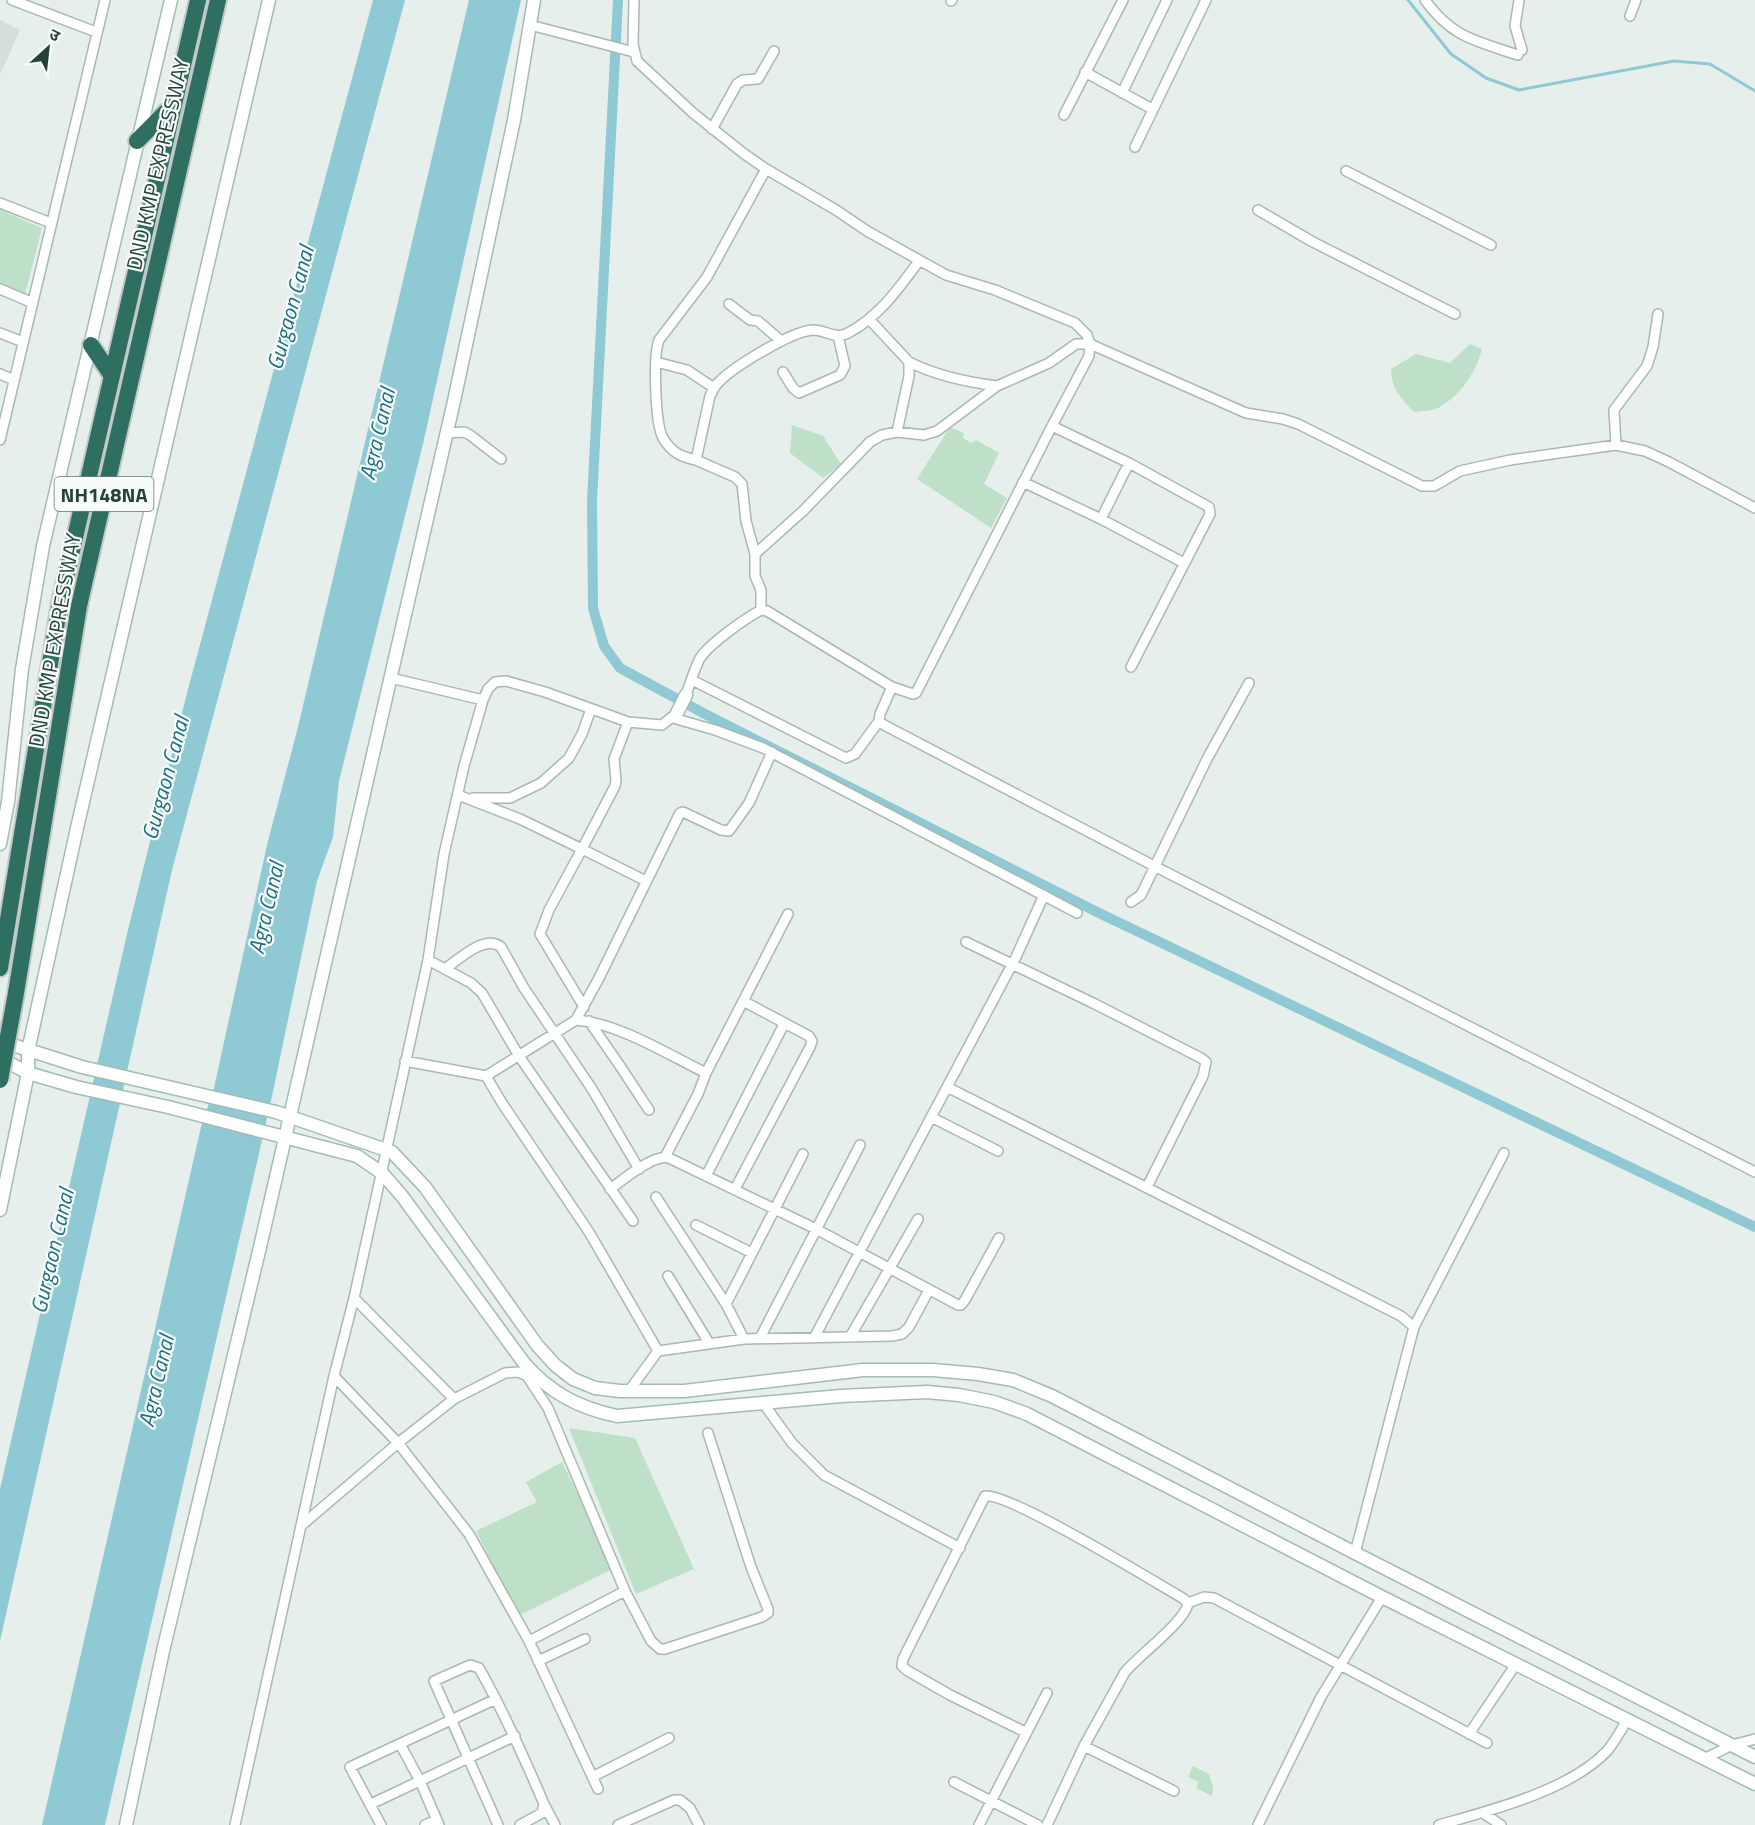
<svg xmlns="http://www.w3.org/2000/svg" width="1755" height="1825" font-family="'Titillium Web','Noto Sans Devanagari',sans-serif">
<rect width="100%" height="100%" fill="#e6efeb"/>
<path fill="#d4dfda" d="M0,20L20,30L0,75Z"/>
<path fill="#bfe0c8" d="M0,210L42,228L25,295L0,284Z
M1470,344L1482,349C1476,373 1460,396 1438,408C1431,411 1422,411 1414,412C1401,399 1391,388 1391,369L1416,354L1450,363Z
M792,425L823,436L841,464L823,478L790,453Z
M950,427L964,433L963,438L971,443L976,440L999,453L984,484L1007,498L991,528L917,479Z
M569,1428L635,1438L694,1569L636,1594Z
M562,1462L614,1568L518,1616L476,1531L537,1502L526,1482Z
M1193,1766L1209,1774L1213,1786L1212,1796L1196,1788L1199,1782L1188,1777Z"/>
<path fill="#8ec9d4" d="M373,0H405L172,870L0,1641V1489L127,934L187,693Z
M469,0H521L423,444L339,781L333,837L317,881L271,1101L105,1825H42L201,1127L214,1088L267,845L298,727Z"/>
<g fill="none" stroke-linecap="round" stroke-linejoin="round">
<path stroke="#8ec9d4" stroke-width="3" d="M1408,0L1451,54L1486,78L1519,90L1674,61L1710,64L1755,91"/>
<path stroke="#8ec9d4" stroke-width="10" d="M618,0L592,501L593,608L604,646L620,668L705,714L1097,912L1755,1227"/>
<g stroke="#a8b8b2" stroke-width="12">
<path id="street" d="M12,0L96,32
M634,0L633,44L637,61L693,113L743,153L766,169L836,210L867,231L946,275L995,290L1075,323L1087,335L1090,344L1089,356L1052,426L916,693L913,694L892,687L767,611L761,610C746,618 707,645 699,660C694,671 690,683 686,695
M1425,0C1452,38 1477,41 1518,55
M1519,0L1515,26L1522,50
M951,1L952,0
M1630,16L1636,0
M530,25L634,52
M1085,72L1152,109
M1122,93L1167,0
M1064,115L1123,0
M712,129L737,84L743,80L758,79L774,51
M1135,147L1206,0
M1346,171L1491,245
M0,203L51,223
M1258,210L1311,241L1455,314
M0,289L33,303
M729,304L750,320L758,321L780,340
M869,319L909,362V376L897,432
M0,333L23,342
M656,362L687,370L714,388
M909,362C937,376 966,382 997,386
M783,372L793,388L799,393L840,375L845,366L838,336
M0,374L14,380
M1052,426L1129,463L1209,507L1210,514L1131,667
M447,433L464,432L470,435L501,459
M0,440L105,0
M1616,445L1614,410L1647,366L1653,347L1658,314
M696,460C681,457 671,452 663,438C655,424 653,355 659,340L707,277L766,169
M1023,482L1101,519L1184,563
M1101,519L1129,463
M755,554L803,511L870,442L882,435L897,432L924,435L937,431L997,386L1049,363L1076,344H1090L1246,413L1283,419L1298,424L1422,486H1434L1460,471L1510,460L1616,445L1645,451L1669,462L1755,508
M761,610V590L755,576V554L746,521L742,484L735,477L696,460L710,396C713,390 715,385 720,381C735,366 792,331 813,330C826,330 836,340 848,333C879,317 899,288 919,261
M391,678L483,700
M692,680L846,758L855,754L879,721
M892,687L880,714L879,721L884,725L1156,867L1755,1172
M673,718L715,730L763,748L1077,913
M628,722L614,759L616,780L615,786L582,849L646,881
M458,795L520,819L582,849L549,910L540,934L584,1007
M473,798H510L541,783L569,758L582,734L591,709
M1131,902L1141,895L1207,759L1249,683
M966,942L1095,1004L1201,1058L1206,1062L1203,1076L1147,1187
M428,960L471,983L482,993L519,1056L633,1221
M445,969C459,959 485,934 501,947L524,988L592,1089L639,1169
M576,1020C618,1023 667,1054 706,1073
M589,1021L620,1066L649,1110
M405,1061L486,1076L576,1020L599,978L680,813L683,812L721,830L729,831L749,803L772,752
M486,1076L502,1103L589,1232L658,1351
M947,1087L1401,1316L1414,1327L1355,1553
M931,1117L998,1151
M665,1157L698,1094L706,1073L788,914
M706,1176L784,1024
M610,1189C623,1180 653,1154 669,1158L816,1229L958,1305H961L965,1300L999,1238
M735,1189L810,1047L812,1041L809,1036L743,1001
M656,1197L726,1304L744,1339
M696,1225L752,1253
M668,1276L709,1343
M354,1298L454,1399
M726,1304L803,1154
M1414,1327L1504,1153
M850,1337L918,1219
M760,1338L860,1145
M814,1338L1016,957L1044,895
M334,1376L398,1443L469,1534L529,1641L598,1789
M629,1391L658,1351L744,1339L892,1336L902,1334L909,1327L929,1290
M763,1403L792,1443L824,1475L960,1548
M302,1525L398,1443L454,1399L505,1373L518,1372L527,1376L548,1408L625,1591L651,1641L660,1649H665L762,1617L768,1613V1609L751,1567L708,1433
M1188,1603L1204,1597L1214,1598L1487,1743
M529,1641L625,1591
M538,1661L585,1639
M1025,1732L950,1695L908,1671L902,1666L903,1659L985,1496C1008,1492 1155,1582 1184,1599L1188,1603C1186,1621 1139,1655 1125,1672L1084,1746L1047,1825
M1469,1734L1516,1664
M400,1744L420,1781L439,1825
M1084,1746L1174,1791
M1704,1759L1732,1745L1755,1739
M592,1777L669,1738
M954,1782L1038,1825
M371,1804L515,1736
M544,1804L555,1825
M1483,1813L1501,1825
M235,1825L334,1376L354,1298L428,960L444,854L464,766L483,700L488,689L495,682L506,681L545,692L628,722L662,725L677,713
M381,1825L350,1767L496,1699
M425,1825L437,1820
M498,1825L434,1681L470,1665L479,1668C504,1712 524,1757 544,1804L542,1813L520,1825
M618,1825L674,1800H680L690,1808L699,1825
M979,1825L1047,1693
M1258,1825L1321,1697L1382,1597
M1439,1825C1491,1810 1569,1791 1607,1751C1615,1742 1621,1730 1627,1720"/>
</g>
<g stroke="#a4bbb3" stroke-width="15">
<path id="secondary" d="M677,713L686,695
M0,844L8,802L22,669L43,546L171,0
M0,1041L82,1067L276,1112L392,1152L425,1187L537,1345L555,1365L573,1379L595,1388L620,1391H684L863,1370H933L978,1374L1013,1380L1052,1396L1355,1553L1755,1757
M0,1058L28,1073L76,1087L168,1107L357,1156L382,1173L402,1196L524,1363C550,1393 579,1408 617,1416L841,1396L927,1392L959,1395L994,1402L1027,1414L1382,1597L1755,1784
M0,1210L28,1073V1051L77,828L269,0
M126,1825L163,1651L260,1247L454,401L514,120L534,0"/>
</g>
<g stroke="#c2cac8" stroke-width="20">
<path id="highway" d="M137,141L174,104
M91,345L112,376
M0,968L60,603L198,0
M16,993L79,606L218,0"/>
</g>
<use href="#street" stroke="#fff" stroke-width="9"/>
<use href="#secondary" stroke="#fff" stroke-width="12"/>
<use href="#highway" stroke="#2f6f62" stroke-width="16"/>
<g stroke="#c2cac8" stroke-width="20" stroke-linecap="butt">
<path id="highway-bridge" d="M0,1080L16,993"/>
</g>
<use href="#highway-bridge" stroke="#2f6f62" stroke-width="16"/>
</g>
<g text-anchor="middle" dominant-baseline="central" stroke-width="4.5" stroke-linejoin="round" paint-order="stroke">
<rect fill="#f7fbf9" stroke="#637a73" stroke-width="1.5" x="54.5" y="477" width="99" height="34" rx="4.5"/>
<g font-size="20" font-weight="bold" fill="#24423a">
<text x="104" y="494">NH148NA</text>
</g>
<g font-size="21" fill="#24423a" stroke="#f7fbf9">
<text transform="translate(157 164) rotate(-77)">DND KMP EXPRESSWAY</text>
<text transform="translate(54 640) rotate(-80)">DND KMP EXPRESSWAY</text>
</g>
<g font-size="22" font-style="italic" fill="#1c6f80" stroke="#f7fbf9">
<text transform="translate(290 308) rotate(-75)">Gurgaon Canal</text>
<text transform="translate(377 434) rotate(-77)">Agra Canal</text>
<text transform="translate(165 778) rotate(-75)">Gurgaon Canal</text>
<text transform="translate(266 908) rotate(-77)">Agra Canal</text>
<text transform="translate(52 1251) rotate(-77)">Gurgaon Canal</text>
<text transform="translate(156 1381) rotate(-77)">Agra Canal</text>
</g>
</g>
<g transform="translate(48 48) rotate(27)" stroke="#f7fbf9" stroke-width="4.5" paint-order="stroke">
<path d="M0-4.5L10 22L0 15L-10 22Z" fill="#24423a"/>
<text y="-9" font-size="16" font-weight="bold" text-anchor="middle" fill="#24423a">उ</text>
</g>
</svg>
